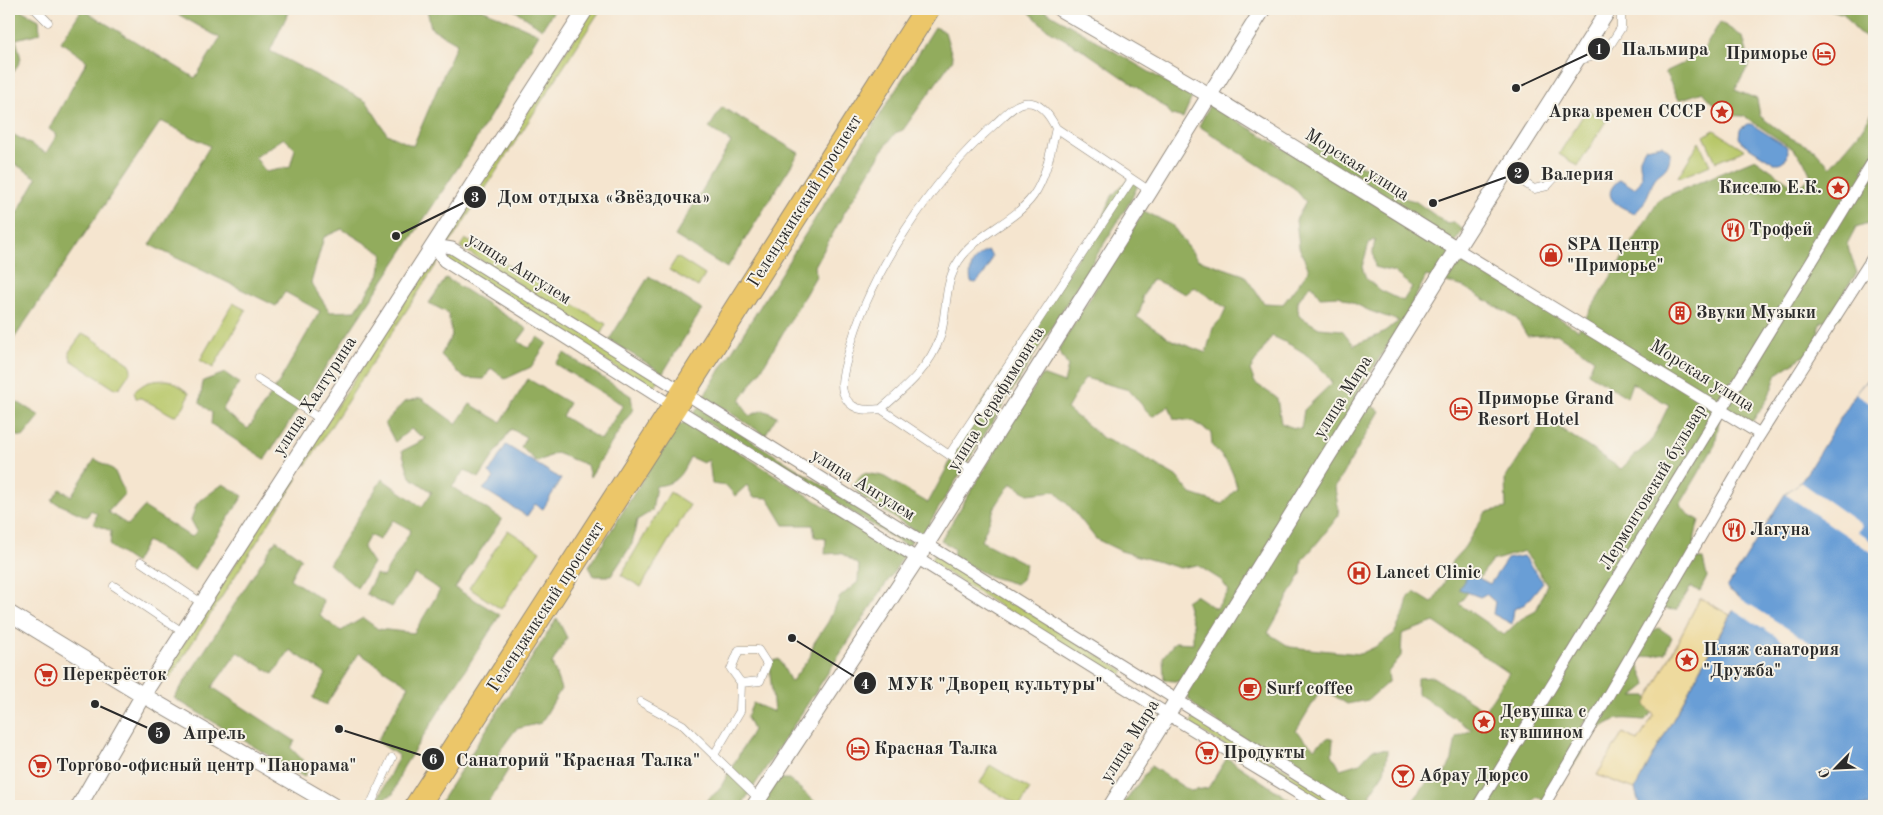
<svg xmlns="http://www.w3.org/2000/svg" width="1883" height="815" font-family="'Old Standard TT',serif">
<rect width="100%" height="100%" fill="#f7f3e8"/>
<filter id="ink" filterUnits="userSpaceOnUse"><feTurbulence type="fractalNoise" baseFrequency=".02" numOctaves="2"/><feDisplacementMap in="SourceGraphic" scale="10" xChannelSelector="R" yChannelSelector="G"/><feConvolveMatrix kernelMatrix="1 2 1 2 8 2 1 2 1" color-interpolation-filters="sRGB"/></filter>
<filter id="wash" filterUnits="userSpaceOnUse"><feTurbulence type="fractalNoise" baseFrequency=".0096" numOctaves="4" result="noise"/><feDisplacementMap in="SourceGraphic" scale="20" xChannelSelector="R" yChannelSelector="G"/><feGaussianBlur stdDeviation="1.12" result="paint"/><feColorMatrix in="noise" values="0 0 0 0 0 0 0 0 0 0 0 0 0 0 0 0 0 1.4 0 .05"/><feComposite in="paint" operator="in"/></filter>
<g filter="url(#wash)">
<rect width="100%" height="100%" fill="#f5e5cf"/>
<path fill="#b8c769" stroke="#72794a" d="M593,9H601L450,243L443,242Z
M1587,109L1606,121L1578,166L1559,154Z
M1714,130L1745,150L1716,162L1704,136Z
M1699,142L1710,165L1682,177H1678Z
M465,239L606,324L600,335L460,247Z
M454,252L659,380L652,390L448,261Z
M435,254L438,262L306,465L303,459Z
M677,257L705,275L698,287L669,270Z
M233,303L246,310L213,368L200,360Z
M82,334L89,336L130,364L131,371L120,387L115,389L71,360L69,352Z
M166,380L172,381L189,393C187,403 182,411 174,416L141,398H136L134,392C146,381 150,381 166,380Z
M298,478L169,679L163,676L290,479Z
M670,492L690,505L641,587L621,575Z
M508,530L540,551L501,609L469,588Z
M935,554L1124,671L1117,680L930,562Z
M1196,714L1346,806H1324L1190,724Z
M990,765L1030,789L1020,806L980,783Z"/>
<path fill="#92ac5d" stroke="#5e6c44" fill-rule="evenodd" d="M9,9H19L39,20L40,33L16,39L21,59L14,72L9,70Z
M82,9L195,78L220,38L174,12L176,9H290L270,51L367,102L387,134L413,146L457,43L431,28L427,9H482L539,34L471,148L265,459L211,424L212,413L200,403L203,381L225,373L239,383L222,410L248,429L279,382L320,311L285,292L276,306L150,245L210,146L161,121L9,346V227L37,178L9,160V132L46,153L57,135L49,129L87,61L61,42ZM284,138L295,149L290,167L266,172L255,157ZM342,229L383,254L380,273L355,311L330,312L311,283L324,237Z
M513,9H555L542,29Z
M1030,9H1042L1192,97L1183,118L1172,115L1165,107L1137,87L1083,50L1047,29L1030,13Z
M1828,9H1870L1874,11V41L1858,32L1844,14Z
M1720,22L1743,37L1750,63L1735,90L1757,99L1760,116L1785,135L1815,150L1830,167L1859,133L1874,110V221L1856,227L1847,244L1857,273L1847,287L1840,318L1821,322L1814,349L1777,374L1768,398L1750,425L1721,410L1715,445L1680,505L1688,514L1699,520L1695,536L1693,559H1703L1707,577L1700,591L1691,587L1676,610L1665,609L1653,613L1646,633L1659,628L1672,637L1665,653L1636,659L1647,685L1633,696H1646L1655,710L1645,720C1622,719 1618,715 1598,730L1588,719L1581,728L1591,738L1549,803L1537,797L1529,806H1409L1428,781L1440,782L1452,760L1456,737L1472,730L1417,693V678L1433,677L1485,710L1509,673L1434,622L1402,634L1401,656L1388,672L1389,681L1368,700L1347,704L1322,688L1296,731L1314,748L1329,737L1333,740L1332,754L1340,769L1360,763L1373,749L1388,750L1384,772L1369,795L1385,806H1359L1352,801L1328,791L1201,712L1188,698L1184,682L1164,680L1163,657L1175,642L1193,643V626L1186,601L1195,595L1216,609L1229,591L1221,580L1197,565L1180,568L1121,551L1096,539L1073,510L1055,491L1028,494L1011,483L995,507L981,541L1026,564L1022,579L1016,584L989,576L953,557L954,549L941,540L1042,375L1064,383L1068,366L1058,350L1144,211L1172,225L1197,259L1244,275L1264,303L1283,304L1309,270L1299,247L1296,220L1306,202L1294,188L1199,126L1210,104L1469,261L1578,330L1659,199L1755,159L1798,189L1811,176L1804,161L1793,149L1744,116L1724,115L1703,92L1679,100L1665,72L1682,64L1704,49ZM1375,239L1373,252L1375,267L1394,272L1412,287L1403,301L1378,289L1366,278L1362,267L1369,243ZM1426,276L1464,287L1517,319L1527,336L1557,334L1594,359L1588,373L1627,397L1632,383L1669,405L1651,442L1633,457L1621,469L1545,418L1505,479L1506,508L1486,512L1464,548L1452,561L1443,586L1432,603L1414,592L1408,598L1405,611L1394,634L1375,647L1360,654L1290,647L1268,633L1301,574L1302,560C1316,546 1327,530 1339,515L1335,487L1380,411L1355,396L1404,320ZM1152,279L1186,294L1194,287L1226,308L1221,319L1213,328L1206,353L1172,340L1137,317L1143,303L1142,297ZM1311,284L1320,297L1339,296L1370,311L1399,321L1379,335L1354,345L1342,330L1319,328L1299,316L1297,302ZM1272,336C1302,350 1313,356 1332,383L1304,410L1301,429L1291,427L1281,423L1277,398L1255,383L1250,370ZM1085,378L1129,390L1152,417L1169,406L1174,419L1192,421L1211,433L1212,446C1227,461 1232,467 1237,488L1222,504L1191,494L1176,476L1136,453L1103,438L1067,409ZM1524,551L1547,584L1536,611L1521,619L1504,635L1459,604L1492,561Z
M935,27L945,32L953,59L903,130L895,133L882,151L843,215L815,266L816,276L760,372L740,400L749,416L763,410L777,416L765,435L704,396Z
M722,107L799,153L727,268L675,236L731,142L709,128Z
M1312,139L1358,165L1375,169L1404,198L1415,201L1447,224L1454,222L1463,230L1455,242L1305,150Z
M1130,177L1139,183L1130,202L922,535L863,498L852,485L864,473L883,476L928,503L977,412L1103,218L1112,196Z
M649,276L702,309L663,373L609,340Z
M446,278L527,329L518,341L528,348L538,337L547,343L531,367L505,379L491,368L484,379L464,378L441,355L452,335L448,313L429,303Z
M564,353L631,396L633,409L590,477L587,465L556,453L537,462L521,447L526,437L511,429L479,478L465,470L452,487L502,519L455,588L500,615L403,768L393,794L376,803L399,756L377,741L409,686L359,653L326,705L313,698L326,674L290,650L273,674L238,652L212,687L295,741L291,748L309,767L304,777L174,698L276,540L301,558L290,579L323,600L320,616L341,631L363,618L378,629L414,633L440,590L415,574L392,607L366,594L376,574L383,577L411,530L393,520L379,540L370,535L363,548L373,563L357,588L329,564L382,479L422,507L432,492L410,477L402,451L426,439L411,429L395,442L385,423L404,402L421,398L456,424L470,404L501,422L528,379L569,403L562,416L601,440L623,405L555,364Z
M9,397L40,416L23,437L9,434Z
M698,407L912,541L908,547L693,414Z
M689,421L904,556L741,806H700L719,790L753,730L747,717L753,703L774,712L769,663L779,659L791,682L810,657L814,643L828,622L840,597L858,582L859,565L841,553L825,554L826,539L815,537L813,525H784L768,498L753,497L747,485L735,496L727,486L712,484L709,460L703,463L690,457C681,475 677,484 656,486L652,511L637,520L632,544L611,576H594L589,566L676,426Z
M95,459L114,470L125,493L108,512L128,525L144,507L191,537L197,531L191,520L197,503L223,484L243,496L194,570L147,541L135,563L110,546L111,531L94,524L97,514L91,510L87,517L52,501L60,489L71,496Z
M557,618L567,638L552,663L561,689L541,723L516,729L499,752L508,770L486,806H438Z
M1227,758L1299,806C1288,806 1244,804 1238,806H1122L1151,766L1190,791L1208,788Z
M777,779H789L820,806H759Z"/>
<path fill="#eeda9e" stroke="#8c8264" d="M1700,598L1730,615L1635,789L1597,775L1623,733L1638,741L1654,715L1645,705Z"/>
<path fill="#699ed6" stroke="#4a6480" d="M1747,124H1751L1786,146L1788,150L1787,158L1780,163H1774L1741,142L1739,137L1740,129Z
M1662,145L1670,152C1670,174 1658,170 1653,182C1647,196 1647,201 1635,213C1619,207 1598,197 1619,180L1623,181L1634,188C1648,178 1639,173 1640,159C1640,156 1643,152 1645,148Z
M988,251L992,256C989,267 984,276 976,283L971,282C968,269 974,255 988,251Z
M1874,371V806H1638L1639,803L1635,789L1740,598L1727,588L1785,494L1801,482L1856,393Z
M506,445L561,479L543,509L535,504L527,516L483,489L494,478L489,473Z
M1523,556L1543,582L1525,604L1514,609L1512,624L1493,614L1495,602L1486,594L1480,597L1459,589L1469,573L1490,584L1507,559Z"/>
<path fill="#f5e5cf" d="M1869,378L1874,382V406L1856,393Z
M1801,482L1862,525L1858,532L1874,543V554L1785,494Z
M1727,590L1823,651L1818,658L1801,647L1799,651L1731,608L1737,598Z"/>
</g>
<g filter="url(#ink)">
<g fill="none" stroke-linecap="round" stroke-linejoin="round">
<g stroke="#90887d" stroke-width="9">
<path id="service" d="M35,9L48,22
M1577,61L1605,53L1621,28V9
M1506,171L1534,189L1547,186L1556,176
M258,379L322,420
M881,409C904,389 930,368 940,337C947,314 944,289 955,267C972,234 1012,225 1033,196C1046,178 1051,150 1056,128
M949,455L1132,179
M973,471L881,409C865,411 849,411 843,392C840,381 845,366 848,355C868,274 933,179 995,124C1003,117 1012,106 1023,103C1039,99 1050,116 1056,128L1150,191
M141,562L203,604
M114,586L184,633
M641,702L683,725L759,799
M714,755L740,711L741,683L760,681L767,664L758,650H739L731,669L741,683
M370,806L392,758"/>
</g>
<g stroke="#90887d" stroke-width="13">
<path id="pedestrian" d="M434,245L452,248L1347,806
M434,245L444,261L674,407L1177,720L1319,806
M1457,249L1760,434
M1478,806L1874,160
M1543,806L1570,761L1757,439L1874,256"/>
</g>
<g stroke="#90887d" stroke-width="17">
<path id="minor" d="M1060,9L1209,95L1457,249
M9,613L143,695L334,806
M79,806L143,695L586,9
M754,806L926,545L1150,191L1263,9
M1111,806L1447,264L1609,9"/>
</g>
<g stroke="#90887d" stroke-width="26">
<path id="primary" d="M417,806L674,407L927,9"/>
</g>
<use href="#service" stroke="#fff" stroke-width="8"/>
<use href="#pedestrian" stroke="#fff" stroke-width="11"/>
<use href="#minor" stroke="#fff" stroke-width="15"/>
<use href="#primary" stroke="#ecc669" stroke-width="24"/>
</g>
</g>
<defs>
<g id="hotel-ring" transform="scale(1.125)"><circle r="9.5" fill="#f7f3e8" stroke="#c8321e" stroke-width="1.5"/><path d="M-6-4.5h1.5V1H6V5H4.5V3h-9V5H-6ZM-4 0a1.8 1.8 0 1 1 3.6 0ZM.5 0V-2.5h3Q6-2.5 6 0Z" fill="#c8321e"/></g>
<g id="sight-ring" transform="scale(1.125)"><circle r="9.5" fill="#f7f3e8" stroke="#c8321e" stroke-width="1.5"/><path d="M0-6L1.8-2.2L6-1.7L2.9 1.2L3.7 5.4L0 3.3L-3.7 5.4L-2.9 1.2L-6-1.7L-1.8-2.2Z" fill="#c8321e"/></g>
<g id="restaurant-ring" transform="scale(1.125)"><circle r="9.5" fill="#f7f3e8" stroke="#c8321e" stroke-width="1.5"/><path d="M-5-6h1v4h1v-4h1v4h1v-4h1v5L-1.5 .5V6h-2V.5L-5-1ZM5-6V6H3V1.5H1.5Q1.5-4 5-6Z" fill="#c8321e"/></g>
<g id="shop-ring" transform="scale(1.125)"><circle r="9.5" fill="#f7f3e8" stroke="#c8321e" stroke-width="1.5"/><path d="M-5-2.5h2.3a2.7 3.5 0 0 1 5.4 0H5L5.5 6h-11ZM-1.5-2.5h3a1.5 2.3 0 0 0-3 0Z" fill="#c8321e"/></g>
<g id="building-ring" transform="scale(1.125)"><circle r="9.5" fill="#f7f3e8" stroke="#c8321e" stroke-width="1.5"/><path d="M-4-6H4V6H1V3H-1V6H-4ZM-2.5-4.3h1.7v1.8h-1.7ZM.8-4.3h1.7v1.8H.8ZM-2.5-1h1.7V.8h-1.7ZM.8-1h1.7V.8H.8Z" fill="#c8321e"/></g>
<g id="hospital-ring" transform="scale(1.125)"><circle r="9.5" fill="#f7f3e8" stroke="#c8321e" stroke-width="1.5"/><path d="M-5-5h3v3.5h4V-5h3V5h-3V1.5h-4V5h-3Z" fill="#c8321e"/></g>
<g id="supermarket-ring" transform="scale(1.125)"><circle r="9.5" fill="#f7f3e8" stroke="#c8321e" stroke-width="1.5"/><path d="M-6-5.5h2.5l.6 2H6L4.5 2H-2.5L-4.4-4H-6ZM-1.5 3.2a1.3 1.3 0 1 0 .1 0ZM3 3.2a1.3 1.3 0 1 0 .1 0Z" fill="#c8321e"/></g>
<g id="cafe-ring" transform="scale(1.125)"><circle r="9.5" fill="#f7f3e8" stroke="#c8321e" stroke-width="1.5"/><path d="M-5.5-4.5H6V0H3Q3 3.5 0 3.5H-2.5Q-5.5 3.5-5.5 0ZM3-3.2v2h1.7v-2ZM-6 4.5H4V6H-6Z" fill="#c8321e"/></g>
<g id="bar-ring" transform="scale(1.125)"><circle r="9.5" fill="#f7f3e8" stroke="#c8321e" stroke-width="1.5"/><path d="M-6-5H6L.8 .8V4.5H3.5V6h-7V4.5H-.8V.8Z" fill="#c8321e"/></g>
</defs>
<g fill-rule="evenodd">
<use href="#hotel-ring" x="1824" y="54"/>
<use href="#sight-ring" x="1722" y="112"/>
<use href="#sight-ring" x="1838" y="188"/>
<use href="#restaurant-ring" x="1733" y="230"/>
<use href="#shop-ring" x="1551" y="255"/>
<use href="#building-ring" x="1680" y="313"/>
<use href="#hotel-ring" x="1461" y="409"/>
<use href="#restaurant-ring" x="1734" y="530"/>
<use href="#hospital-ring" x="1359" y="573"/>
<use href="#sight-ring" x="1687" y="660"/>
<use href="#supermarket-ring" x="46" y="675"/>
<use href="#cafe-ring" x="1250" y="689"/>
<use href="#sight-ring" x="1484" y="722"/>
<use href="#hotel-ring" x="858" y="749"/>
<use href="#supermarket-ring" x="1207" y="753"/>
<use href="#supermarket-ring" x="40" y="766"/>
<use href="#bar-ring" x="1403" y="776"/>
</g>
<g text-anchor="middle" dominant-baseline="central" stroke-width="4" stroke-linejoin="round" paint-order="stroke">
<g font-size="18" font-weight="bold" fill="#2b2b2b" stroke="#f7f3e8" text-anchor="start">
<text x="1808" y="54" text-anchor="end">Приморье</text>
<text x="1706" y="112" text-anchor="end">Арка времен СССР</text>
<text x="1822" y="188" text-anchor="end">Киселю Е.К.</text>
<text x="1749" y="230">Трофей</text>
<text x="1567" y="245">SPA Центр<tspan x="1567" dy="21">"Приморье"</tspan></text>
<text x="1696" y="313">Звуки Музыки</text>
<text x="1477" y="399">Приморье Grand<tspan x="1477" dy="21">Resort Hotel</tspan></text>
<text x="1750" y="530">Лагуна</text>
<text x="1375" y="573">Lancet Clinic</text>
<text x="1703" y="650">Пляж санатория<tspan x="1703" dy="21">"Дружба"</tspan></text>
<text x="62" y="675">Перекрёсток</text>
<text x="1266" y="689">Surf coffee</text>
<text x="1500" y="712">Девушка с<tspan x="1500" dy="21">кувшином</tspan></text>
<text x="874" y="749">Красная Талка</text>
<text x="1223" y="753">Продукты</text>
<text x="56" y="766">Торгово-офисный центр "Панорама"</text>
<text x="1419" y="776">Абрау Дюрсо</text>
</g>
<g font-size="18" fill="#2b2b2b" stroke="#f7f3e8">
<text transform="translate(1357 165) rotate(32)">Морская улица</text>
<text transform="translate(805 201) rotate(-58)">Геленджикский проспект</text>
<text transform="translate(519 269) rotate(32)">улица Ангулем</text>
<text transform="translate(1702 376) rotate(32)">Морская улица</text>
<text transform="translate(315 396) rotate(-57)">улица Халтурина</text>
<text transform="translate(1343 397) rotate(-58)">улица Мира</text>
<text transform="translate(996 399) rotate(-58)">улица Серафимовича</text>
<text transform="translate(863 485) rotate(32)">улица Ангулем</text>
<text transform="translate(1653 487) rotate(-59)">Лермонтовский бульвар</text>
<text transform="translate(546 607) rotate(-57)">Геленджикский проспект</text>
<text transform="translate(1130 741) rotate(-58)">улица Мира</text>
</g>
</g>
<path fill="none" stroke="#2b2b2b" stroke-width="2" d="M1516 88L1599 49M1433 203L1518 173M396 236L475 197M792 638L865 683M95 704L159 733M339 729L433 759"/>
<g fill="#2b2b2b" stroke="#f7f3e8" stroke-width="2">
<circle cx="1516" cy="88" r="5"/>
<circle cx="1433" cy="203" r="5"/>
<circle cx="396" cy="236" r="5"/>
<circle cx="792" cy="638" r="5"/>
<circle cx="95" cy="704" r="5"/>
<circle cx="339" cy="729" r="5"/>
<circle cx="1599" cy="49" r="12"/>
<circle cx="1518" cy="173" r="12"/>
<circle cx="475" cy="197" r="12"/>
<circle cx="865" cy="683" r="12"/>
<circle cx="159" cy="733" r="12"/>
<circle cx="433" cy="759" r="12"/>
</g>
<g font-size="15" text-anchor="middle" font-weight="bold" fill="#fff">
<text x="1599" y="54">1</text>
<text x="1518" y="178">2</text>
<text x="475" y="202">3</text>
<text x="865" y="689">4</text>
<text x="159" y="738">5</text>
<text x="433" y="764">6</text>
</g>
<g font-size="19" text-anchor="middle" font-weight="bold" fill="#2b2b2b" stroke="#f7f3e8" stroke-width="4" stroke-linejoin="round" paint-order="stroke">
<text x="1665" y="55">Пальмира</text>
<text x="1577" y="180">Валерия</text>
<text x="604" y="203">Дом отдыха «Звёздочка»</text>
<text x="995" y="690">МУК "Дворец культуры"</text>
<text x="214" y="739">Апрель</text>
<text x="578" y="766">Санаторий "Красная Талка"</text>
</g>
<rect width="1883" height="815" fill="none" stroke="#f7f3e8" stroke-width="30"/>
<g transform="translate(1836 768) rotate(246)" stroke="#f7f3e8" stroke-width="4" paint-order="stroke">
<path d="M0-4L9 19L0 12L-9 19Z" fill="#2b2b2b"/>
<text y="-8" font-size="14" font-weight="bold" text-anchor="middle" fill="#2b2b2b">С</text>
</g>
</svg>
